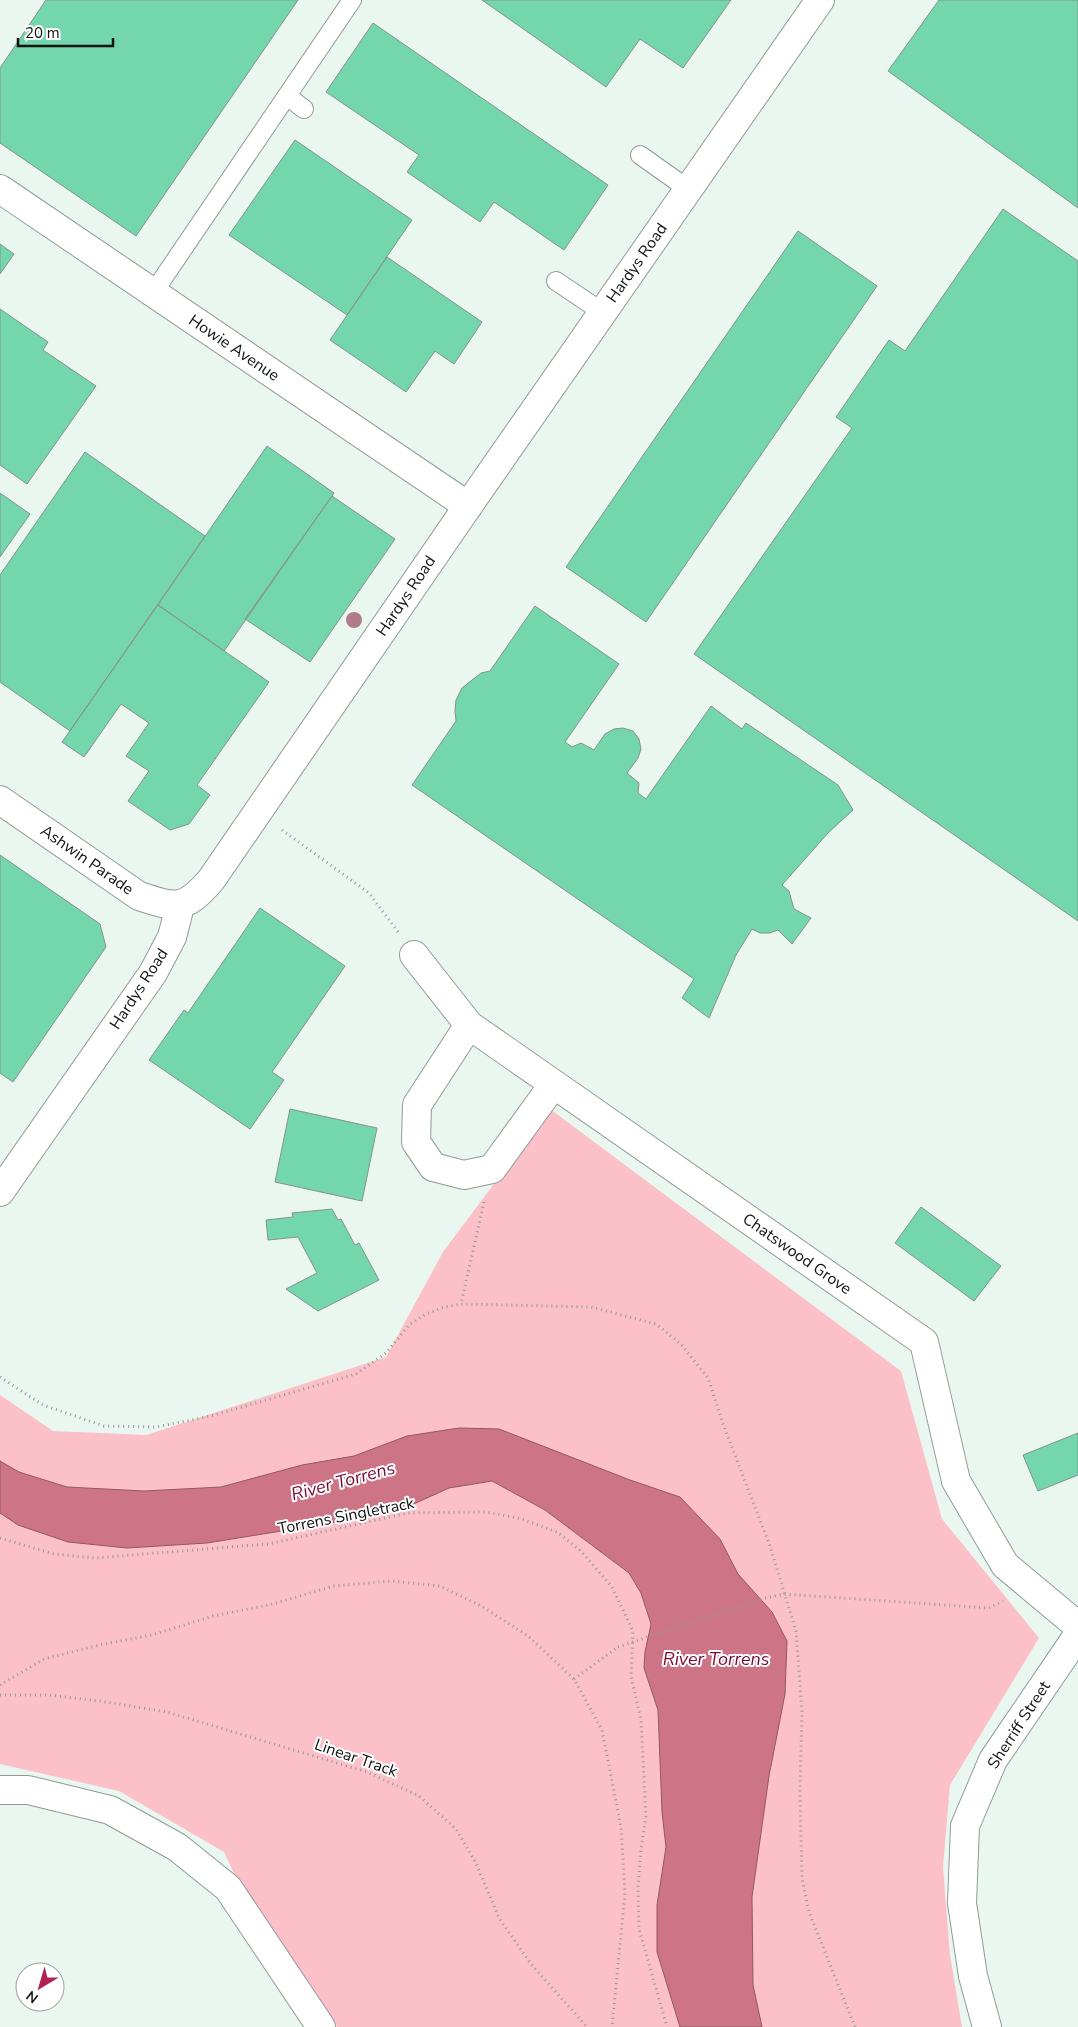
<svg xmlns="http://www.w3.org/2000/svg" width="1078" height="2027" font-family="'Nunito Sans',sans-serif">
<rect width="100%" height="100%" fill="#eaf6f0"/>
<path fill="#fcc0c9" d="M550,1109L901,1371L942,1519L1039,1638L950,1785L943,1867L950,1955L962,2027H337L247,1901L224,1852L119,1791L0,1764V1395L53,1431L146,1435L386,1357L443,1252Z"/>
<path fill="#cd7586" stroke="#945863" d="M459,1428L499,1429L630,1480L680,1497L720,1539L738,1574L772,1612L787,1641L785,1694L769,1776L752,1897L753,1985L762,2027H680L657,1952V1905L666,1847L662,1812L658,1710L644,1668L645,1652L651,1624L641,1593L629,1573L545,1510L492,1481L449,1488L407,1507L331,1523L207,1543L127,1548L68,1542L18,1525L0,1513V1461L19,1472L67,1487L144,1491L221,1487L302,1465L354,1456L407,1436Z"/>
<path fill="#73d6ad" stroke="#87928d" d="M46,0H298L136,236L0,143V68Z
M482,0H731L683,68L640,39L606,87Z
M939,0H1078V208L888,71Z
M373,23L608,185L564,250L494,202L480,222L407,172L419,155L326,92Z
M295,140L412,220L347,315L229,235Z
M1003,209L1078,261V921L694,654L852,428L836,417L889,340L905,351Z
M798,231L877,286L646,622L566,567Z
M0,244L14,254L0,274Z
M387,257L482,322L454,364L435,351L406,392L330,340Z
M0,309L48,342L43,350L96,386L27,484L0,465Z
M267,446L334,493L224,651L158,605Z
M85,452L205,536L70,731L0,682V575Z
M0,493L30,514L0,557Z
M332,496L395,539L310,662L245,619Z
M158,605L269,682L197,785L210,795L189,824L170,830L128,801L149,771L126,756L149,723L121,704L84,757L62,742Z
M535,606L619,664L565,742L572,747L581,743L594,750L605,734L614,729L623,728L633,731L639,739L641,749L638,758L627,773L639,783L638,793L646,799L711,706L742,729L746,723L838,785L853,810L828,833L782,885L789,891L794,909L811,918L792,944L778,930L770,933H760L752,929L736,955L709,1018L682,998L694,979L412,785L456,721L455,711L456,700L462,688L481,673L490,671Z
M0,855L100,924L106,947L13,1082L0,1073Z
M260,908L345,966L272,1072L284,1080L250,1129L149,1060L184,1010L188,1013Z
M290,1109L377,1128L362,1201L275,1182Z
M921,1207L1001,1266L974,1301L895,1243Z
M332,1209L338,1220L341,1219L355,1245L359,1243L379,1280L318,1311L286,1289L317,1273L298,1237L268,1240L266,1220L293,1217L292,1213Z
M1078,1433V1475L1038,1491L1023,1455Z"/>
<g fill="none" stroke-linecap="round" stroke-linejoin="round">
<g stroke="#919b96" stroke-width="20">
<path id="service" d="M287,96L304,109
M640,155L688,189
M556,281L602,312
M153,293L352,0"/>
</g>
<g stroke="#919b96" stroke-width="30">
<path id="minor" d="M0,189L468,506
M414,955L469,1025L924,1342L956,1481L1005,1565L1078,1626
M469,1025L417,1105L416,1142L433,1167L464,1175L492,1169L553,1085
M0,1192L153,973L172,937L180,906
M0,1790H28L110,1810L177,1847L228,1888L321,2027
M987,2027L973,1976L962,1903L965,1826L993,1760L1078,1635"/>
</g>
<g stroke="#919b96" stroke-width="30">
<path id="tertiary" d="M0,800L139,896C176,908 184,911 211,880L468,506L820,0"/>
</g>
<path stroke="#929a96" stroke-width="3" stroke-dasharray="1 4" stroke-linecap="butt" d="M282,830L369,893L398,932
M484,1202L461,1304L591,1307L656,1324L681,1344L708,1378L723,1424L770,1546L796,1631L802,1712L800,1791L802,1878L809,1912L855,2027
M0,1377L43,1405L104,1426L156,1427L211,1416L356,1374L386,1353L409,1325L426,1314L444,1307L461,1304
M0,1538L54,1554L95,1558L268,1544L408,1513L486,1512L522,1519L557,1532L581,1551L612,1587L633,1631L631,1677L641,1720L646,1816L641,1849L638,1887L639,1929L667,2027
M765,1598L784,1594L989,1608L1003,1601
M574,1679L618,1647
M0,1685L44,1659L99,1645L152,1635L213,1616L269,1605L334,1586L391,1581L440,1586L483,1607L528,1636L574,1679L602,1730L621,1827L625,1893L612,2027
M0,1695H48L100,1701L167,1712L367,1772L419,1796L456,1829L476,1863L499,1918L531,1964L587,2027"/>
<use href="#service" stroke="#fff" stroke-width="18"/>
<use href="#minor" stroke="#fff" stroke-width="28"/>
<use href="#tertiary" stroke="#fff" stroke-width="28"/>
<path stroke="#929a96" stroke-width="3" stroke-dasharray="1 4" stroke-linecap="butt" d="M618,1647L765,1598"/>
</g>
<circle fill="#b07b8b" cx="354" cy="620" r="8"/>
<g text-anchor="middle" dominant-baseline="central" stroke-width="4" stroke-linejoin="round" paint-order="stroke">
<g font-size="16" fill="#0f1311" stroke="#fff">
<text transform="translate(637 263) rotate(-55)">Hardys Road</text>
<text transform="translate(234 348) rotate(34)">Howie Avenue</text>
<text transform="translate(406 596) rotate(-56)">Hardys Road</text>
<text transform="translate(87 860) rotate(35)">Ashwin Parade</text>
<text transform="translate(139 989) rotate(-57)">Hardys Road</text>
<text transform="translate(797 1254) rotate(35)">Chatswood Grove</text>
<text transform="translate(346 1516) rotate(-11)">Torrens Singletrack</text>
<text transform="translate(1019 1725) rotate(-57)">Sherriff Street</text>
<text transform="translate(356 1758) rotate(19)">Linear Track</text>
</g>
<g font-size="18" font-style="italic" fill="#790b32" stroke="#fff">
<text transform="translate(343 1481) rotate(-15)">River Torrens</text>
<text x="716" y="1659">River Torrens</text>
</g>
</g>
<g transform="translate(40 1987) rotate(218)"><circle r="24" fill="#ffffff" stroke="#9fa1a0"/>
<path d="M0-4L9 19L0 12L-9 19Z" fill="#b22150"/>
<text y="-8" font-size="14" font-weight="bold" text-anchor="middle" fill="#0f1311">N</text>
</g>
<path d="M18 38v8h95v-8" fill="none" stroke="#0f1311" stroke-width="2.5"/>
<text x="25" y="38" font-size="15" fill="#0f1311" stroke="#ffffff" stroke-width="4" paint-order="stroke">20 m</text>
</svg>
